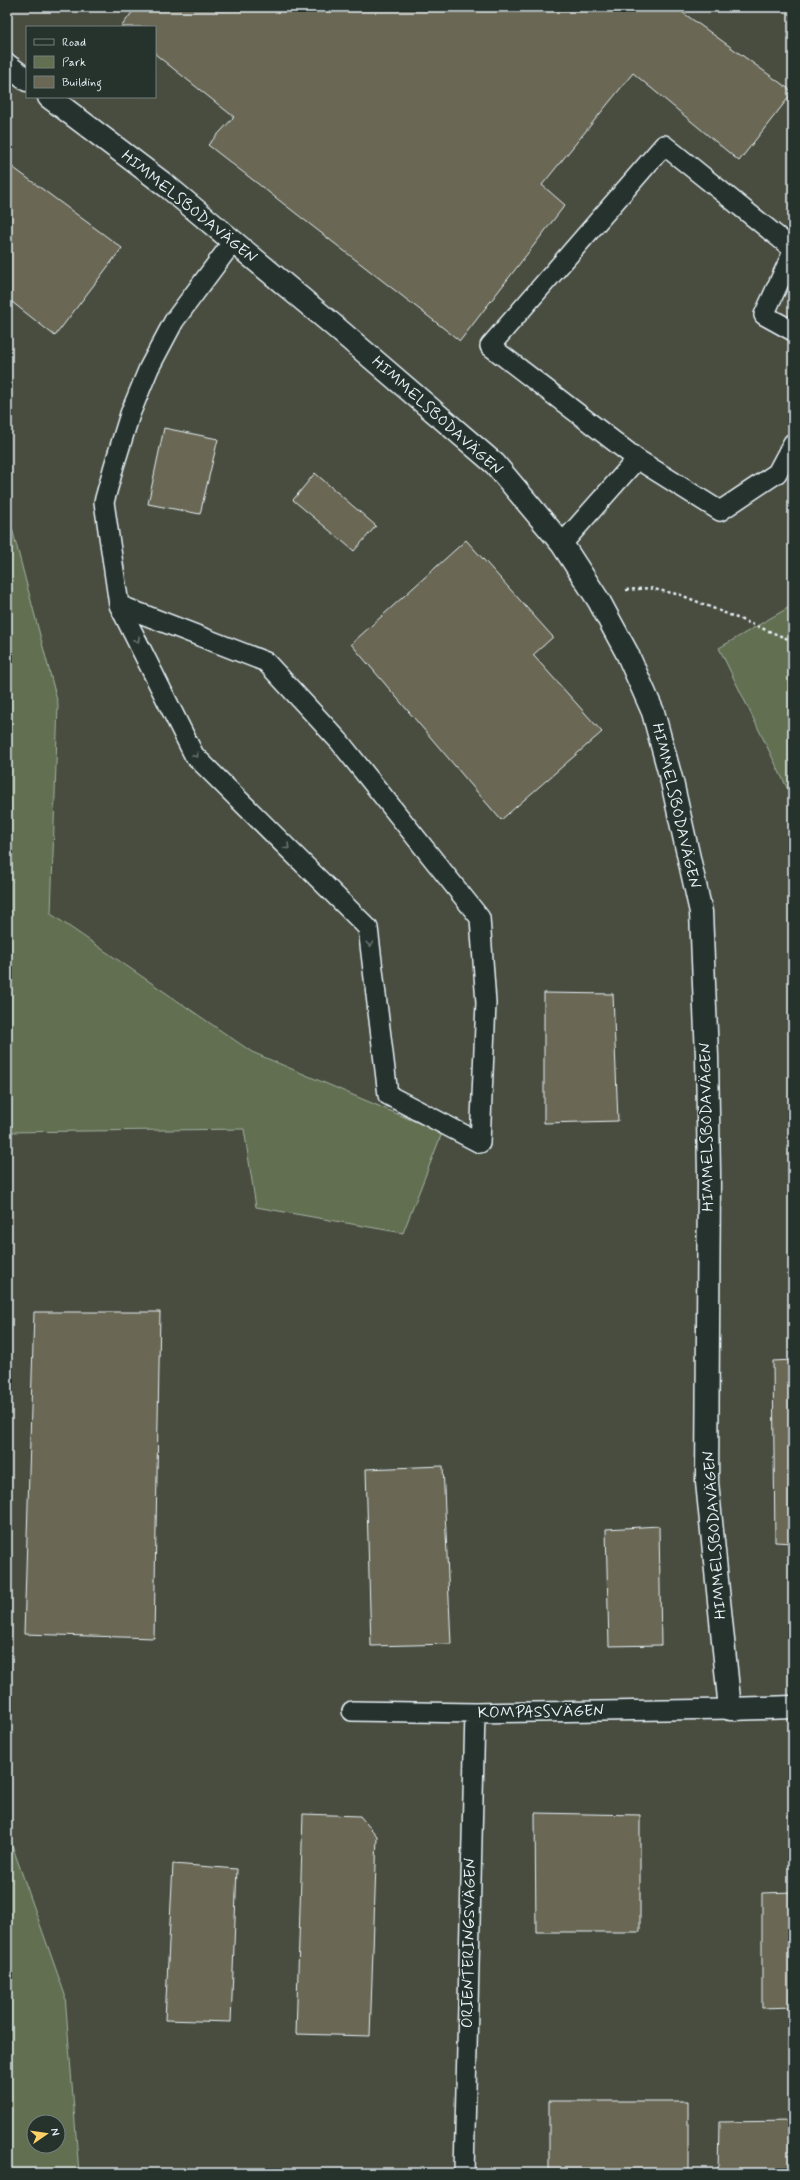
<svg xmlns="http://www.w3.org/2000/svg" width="800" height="2180" font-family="Mynerve,sans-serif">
<rect width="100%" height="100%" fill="#3a4339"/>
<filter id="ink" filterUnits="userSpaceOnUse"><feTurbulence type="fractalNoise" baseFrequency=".025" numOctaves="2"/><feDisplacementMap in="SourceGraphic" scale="8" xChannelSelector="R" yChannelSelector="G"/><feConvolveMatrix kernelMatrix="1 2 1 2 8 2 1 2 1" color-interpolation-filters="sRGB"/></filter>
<g filter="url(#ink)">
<path fill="#484e41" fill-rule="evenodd" d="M7,7H793V605L719,648L793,800V2173H79L65,1995L7,1831V1132L244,1129L256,1207L442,1133L252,1052L51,914L58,704L7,509ZM27,27H155V97H27Z"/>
<path fill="#627051" stroke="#a5b0a4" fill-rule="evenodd" d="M7,509L58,704L51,914L252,1052L442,1133L403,1233L256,1207L244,1129L7,1132Z
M793,605V800L719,648Z
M7,1831L65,1995L79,2173H7ZM34,2122H58V2146H34Z"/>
<path fill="#6a6854" stroke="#e8f1f8" d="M136,7H218L223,10L225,7H675L793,92L739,161L633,73L542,185L565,205L460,341L208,145L234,117L155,54V27H121Z
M7,163L122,248L55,336L7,298Z
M164,428L218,439L200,514L148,504Z
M315,473L376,526L354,551L293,500Z
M466,540L553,637L533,655L602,732L501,820L351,644Z
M544,993L613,994L618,1121L544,1123Z
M34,1312H160L154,1638L24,1634Z
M793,1360V1543L775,1542L773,1361Z
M443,1466L451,1644L371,1646L366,1469Z
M659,1526L661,1645L609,1646L606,1529Z
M535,1813L640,1815V1932H536Z
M303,1814L360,1816L377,1836L370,2036L296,2034Z
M173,1864L237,1869L231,2022L165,2020Z
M793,1892V2007L762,2008V1893Z
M549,2101H688V2173H549Z
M793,2121V2173H718L719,2122Z"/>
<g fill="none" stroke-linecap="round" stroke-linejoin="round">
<g stroke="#e8f1f8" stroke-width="22">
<path id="lane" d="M793,249L664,145L490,346L637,459L720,511L777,473L793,443
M793,252L764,315L793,331
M562,544L637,459
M119,605L266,662L339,741L480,918L486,1003L480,1143L388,1095L368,928L194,755L119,605L104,502L114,466L130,414L149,368L174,321L232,243
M352,1711L475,1713L730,1709
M464,2173L475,1713"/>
</g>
<g stroke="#e8f1f8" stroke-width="25">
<path id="street" d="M7,65L27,80
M49,97L168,187L332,324L495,464L562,544L599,601L627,653L653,712L672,782L701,912L707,1056L709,1174L707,1482L730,1709L793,1707"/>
</g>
<path stroke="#e8f1f8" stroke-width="2.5" stroke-dasharray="3 3" stroke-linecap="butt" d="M626,590L649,588L681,595L793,641"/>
<use href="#lane" stroke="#26332d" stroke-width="19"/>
<use href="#street" stroke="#26332d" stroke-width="22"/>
</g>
<defs><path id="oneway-chevron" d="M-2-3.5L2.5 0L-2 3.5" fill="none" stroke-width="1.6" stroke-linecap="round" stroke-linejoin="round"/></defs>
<g stroke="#6a7674">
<use href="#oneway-chevron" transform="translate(137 640) rotate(63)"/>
<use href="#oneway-chevron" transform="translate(196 755) rotate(52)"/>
<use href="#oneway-chevron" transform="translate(287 847) rotate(45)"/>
<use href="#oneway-chevron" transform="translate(370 944) rotate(83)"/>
</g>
</g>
<g text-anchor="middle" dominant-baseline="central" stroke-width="3" stroke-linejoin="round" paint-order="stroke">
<g font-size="16" fill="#e8f1f8" stroke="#26332d">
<text transform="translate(189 207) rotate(39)">HIMMELSBODAVÄGEN</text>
<text transform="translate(437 416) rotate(42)">HIMMELSBODAVÄGEN</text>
<text transform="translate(676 806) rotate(77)">HIMMELSBODAVÄGEN</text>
<text transform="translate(707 1127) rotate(-91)">HIMMELSBODAVÄGEN</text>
<text transform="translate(715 1535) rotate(-94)">HIMMELSBODAVÄGEN</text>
<text transform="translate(541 1712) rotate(-1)">KOMPASSVÄGEN</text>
<text transform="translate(469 1943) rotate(-89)">ORIENTERINGSVÄGEN</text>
</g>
</g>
<rect width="800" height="2180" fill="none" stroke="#26332d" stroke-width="24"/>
<rect x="12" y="12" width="776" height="2156" fill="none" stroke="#e8f1f8" stroke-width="1.5" filter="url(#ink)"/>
<rect x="26" y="26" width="130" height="72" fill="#26332d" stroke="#747f7e"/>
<rect x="34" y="39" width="20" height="6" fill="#26332d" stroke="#747f7e"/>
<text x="62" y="46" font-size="12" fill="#e8f1f8">Road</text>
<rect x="34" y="56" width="20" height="12" fill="#627051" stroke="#747f7e"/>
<text x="62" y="66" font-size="12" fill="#e8f1f8">Park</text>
<rect x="34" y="76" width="20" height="12" fill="#6a6854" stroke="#747f7e"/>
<text x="62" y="86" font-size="12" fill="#e8f1f8">Building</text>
<g transform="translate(46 2134) rotate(77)"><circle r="19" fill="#26332d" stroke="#747f7e"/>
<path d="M0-3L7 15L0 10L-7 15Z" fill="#ffd166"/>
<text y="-6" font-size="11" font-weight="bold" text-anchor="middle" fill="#e8f1f8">N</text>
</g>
</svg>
